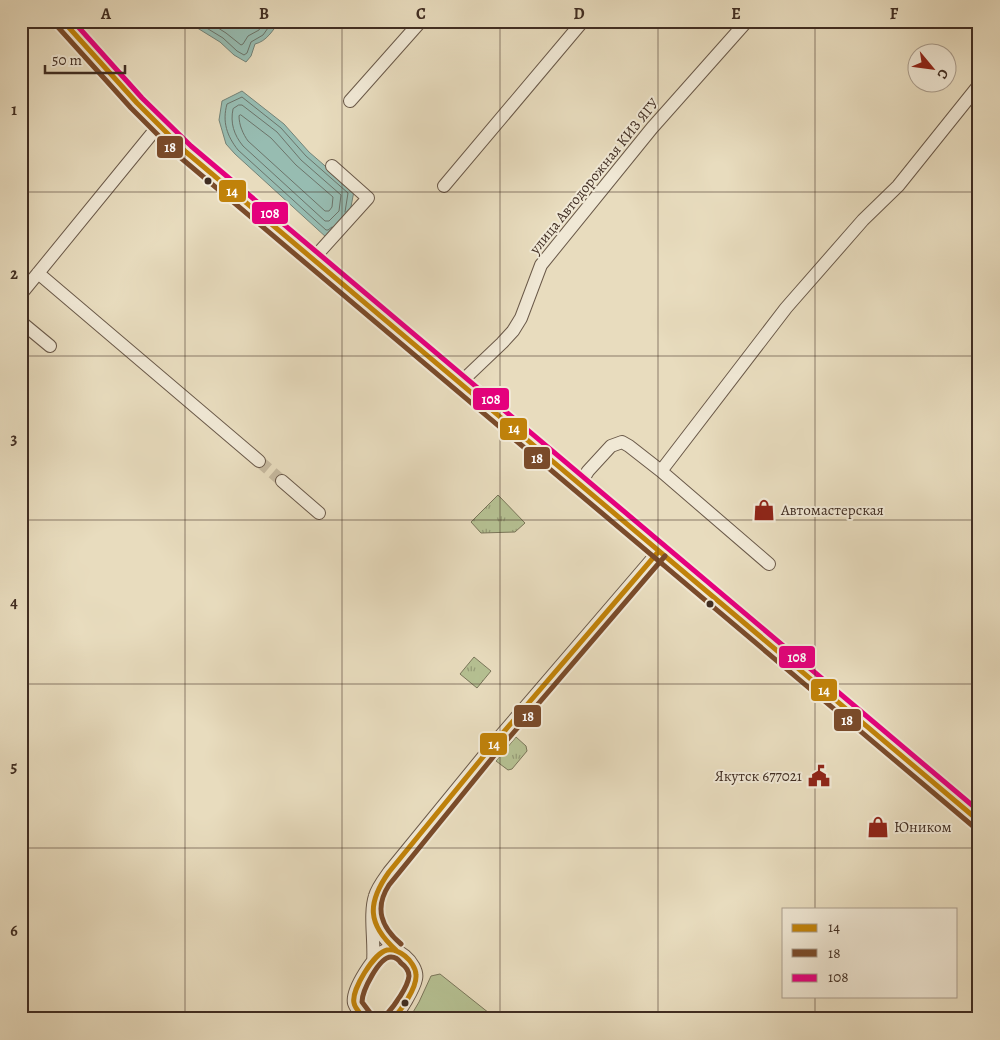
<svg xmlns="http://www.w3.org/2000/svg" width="1000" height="1040" font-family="Alegreya,serif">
<defs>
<pattern id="park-tufts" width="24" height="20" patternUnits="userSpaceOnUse" patternTransform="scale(1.25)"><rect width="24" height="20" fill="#b5c092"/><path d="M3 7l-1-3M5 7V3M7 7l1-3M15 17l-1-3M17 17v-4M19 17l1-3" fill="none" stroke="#959c77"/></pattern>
</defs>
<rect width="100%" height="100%" fill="#e8dcbe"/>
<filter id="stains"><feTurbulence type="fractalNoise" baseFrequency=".004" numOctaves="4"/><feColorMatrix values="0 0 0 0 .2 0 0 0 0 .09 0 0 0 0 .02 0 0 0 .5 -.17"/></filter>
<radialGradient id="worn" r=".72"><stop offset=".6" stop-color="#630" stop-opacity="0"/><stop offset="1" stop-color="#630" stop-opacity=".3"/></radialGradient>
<path fill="#b5c092" stroke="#7a765a" d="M440,974L489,1013L496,1019H409L419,1002L431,976Z"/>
<path fill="url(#park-tufts)" stroke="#7a765a" d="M498,495L525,523L515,532L481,533L471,522Z
M474,657L491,671L477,688L460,674Z
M516,737L526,746L527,751L512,769L508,770L496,761Z"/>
<path fill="#97bcb1" stroke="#748378" d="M186,21H280C272,31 267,41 255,44L251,56L246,62L234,55L220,42Z
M242,91L284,124L309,152L354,191L349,217L327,238L235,154L226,144L219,120L222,101Z"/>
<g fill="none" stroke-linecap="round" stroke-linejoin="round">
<path stroke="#6c746a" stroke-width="1" d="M195,21L223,38L237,51L244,55L247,53L251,42L263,35L273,21
M207,21L226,33L241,45L243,44L248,36L259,30L265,21
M239,105H242L277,132L301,160L341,195L339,211L329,221H325L243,146C234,135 230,123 233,109Z
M241,115L271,138L296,165L333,197L332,207L329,211H325L248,141C243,134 239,125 239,116Z
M332,227L328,230H326L238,150C227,136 222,122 227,104L242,97L281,128L306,156L348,193L345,212"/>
<path stroke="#c6b99f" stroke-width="12" stroke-dasharray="12 6" stroke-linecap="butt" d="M259,461L282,481"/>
<g stroke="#6a5949" stroke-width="14">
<path id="minor" d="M350,101L421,21
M444,186L583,21
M313,259L368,198L332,166
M38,273L259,461
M21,294L159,125
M21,322L50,346
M460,383L502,343L513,331L521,318L541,265L652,128L747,21
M661,471L786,308L863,220L898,186L979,85
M282,481L319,513
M580,484L588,471L611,446L622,442L629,446L661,471L769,564
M375,921C380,933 386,942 396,950
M373,963C375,942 369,914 375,896C377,888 384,879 389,872L496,741L659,551
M365,1019C361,1014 356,1009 354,1003C351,991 375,952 387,950C394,949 400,952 405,956C411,961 418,971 416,979C414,989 400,1012 393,1019"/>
</g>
<g stroke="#402d22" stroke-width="22">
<path id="primary" d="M63,21L137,103L186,152L979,821"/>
</g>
<use href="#minor" stroke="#f0e8d5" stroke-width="12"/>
<use href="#primary" stroke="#e4be7f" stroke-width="20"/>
<g stroke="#f0e8d5" stroke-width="9">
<path id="bus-1" d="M63,21L137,103L186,152L979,821
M396,950C367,924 367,903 389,872L496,741L659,551
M365,1019C361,1014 355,1009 354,1003C351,990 374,953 387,950C393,949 400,952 405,956C410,960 416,968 416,975C417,988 401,1010 393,1019"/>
</g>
<g stroke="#f0e8d5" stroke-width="9">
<path id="bus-2" d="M57,26L131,108L181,158L974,827
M401,944C381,927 374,908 389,885L502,746L665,556
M371,1014L362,1002C362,991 379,957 391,957C395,957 399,960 401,963C405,966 409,971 409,976C408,987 394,1006 387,1014"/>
</g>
<g stroke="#f0e8d5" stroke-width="9">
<path id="bus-3" d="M73,21L142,98L191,146L979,811"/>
</g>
<use href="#bus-1" stroke="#c0820a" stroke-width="5"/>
<use href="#bus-2" stroke="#7a4b2a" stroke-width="5"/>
<use href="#bus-3" stroke="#e5007d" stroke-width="5"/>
</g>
<path fill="none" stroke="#402d22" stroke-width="1" stroke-opacity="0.55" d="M185,21V1019M342,21V1019M500,21V1019M658,21V1019M815,21V909M21,192H979M21,356H979M21,520H979M21,684H979M21,848H979M815,996V1019"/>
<defs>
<g id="shop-bare" transform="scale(1.725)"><path d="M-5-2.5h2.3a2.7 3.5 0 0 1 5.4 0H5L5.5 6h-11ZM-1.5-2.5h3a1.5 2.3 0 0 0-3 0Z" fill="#8f2418" stroke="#f0e8d5" stroke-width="2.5" paint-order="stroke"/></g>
<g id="civic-bare" transform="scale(1.725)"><path d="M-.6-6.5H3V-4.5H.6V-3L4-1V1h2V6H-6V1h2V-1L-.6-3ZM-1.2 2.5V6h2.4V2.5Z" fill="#8f2418" stroke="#f0e8d5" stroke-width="2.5" paint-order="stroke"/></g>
</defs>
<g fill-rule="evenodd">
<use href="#shop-bare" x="764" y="510"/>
<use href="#civic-bare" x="819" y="776"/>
<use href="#shop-bare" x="878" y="827"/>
</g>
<g fill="#402d22" stroke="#f0e8d5" stroke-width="2">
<circle cx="208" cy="181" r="4.5"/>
<circle cx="710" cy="604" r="4.5"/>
<circle cx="405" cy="1003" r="4.5"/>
</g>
<g text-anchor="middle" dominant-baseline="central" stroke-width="4" stroke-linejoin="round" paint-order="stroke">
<g font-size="15" fill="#402d22" stroke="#f0e8d5">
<text transform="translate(594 176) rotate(-51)">улица Автодорожная КИЗ ЯГУ</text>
</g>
<g font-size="15" fill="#402d22" stroke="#f0e8d5" text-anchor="start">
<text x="781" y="510">Автомастерская</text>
<text x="802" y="776" text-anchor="end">Якутск 677021</text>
<text x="894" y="827">Юником</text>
</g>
</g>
<g stroke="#f0e8d5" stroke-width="2">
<rect x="156" y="135" width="28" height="24" rx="5" fill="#7a4b2a"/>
<rect x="218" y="179" width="29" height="24" rx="5" fill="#c0820a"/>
<rect x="251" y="201" width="38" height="24" rx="5" fill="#e5007d"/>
<rect x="472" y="387" width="38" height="24" rx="5" fill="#e5007d"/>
<rect x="499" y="417" width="29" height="24" rx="5" fill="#c0820a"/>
<rect x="523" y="446" width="28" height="24" rx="5" fill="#7a4b2a"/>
<rect x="778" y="645" width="38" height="24" rx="5" fill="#e5007d"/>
<rect x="810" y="678" width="28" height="24" rx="5" fill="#c0820a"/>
<rect x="513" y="704" width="29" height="24" rx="5" fill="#7a4b2a"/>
<rect x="833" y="708" width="29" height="24" rx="5" fill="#7a4b2a"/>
<rect x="479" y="732" width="29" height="24" rx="5" fill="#c0820a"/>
</g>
<g font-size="14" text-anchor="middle" font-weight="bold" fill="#fff">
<text x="170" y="152">18</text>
<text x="232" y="196">14</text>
<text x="270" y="218">108</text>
<text x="491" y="404">108</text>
<text x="514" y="433">14</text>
<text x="537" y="463">18</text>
<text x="797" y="662">108</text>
<text x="824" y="695">14</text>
<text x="528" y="721">18</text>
<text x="847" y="725">18</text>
<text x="494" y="749">14</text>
</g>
<rect width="1000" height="1040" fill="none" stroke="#e8dcbe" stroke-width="55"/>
<rect x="782" y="908" width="175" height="90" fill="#f0e8d5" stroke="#aa9d8d"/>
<rect x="792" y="924" width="25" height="8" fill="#c0820a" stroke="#aa9d8d"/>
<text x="828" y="932" font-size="15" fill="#402d22">14</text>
<rect x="792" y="949" width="25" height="8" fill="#7a4b2a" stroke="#aa9d8d"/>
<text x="828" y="958" font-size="15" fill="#402d22">18</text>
<rect x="792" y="974" width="25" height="8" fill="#e5007d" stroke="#aa9d8d"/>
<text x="828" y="982" font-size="15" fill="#402d22">108</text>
<g transform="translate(932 68) rotate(119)"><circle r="24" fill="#f0e8d5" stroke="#aa9d8d"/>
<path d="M0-4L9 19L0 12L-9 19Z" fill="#8f2418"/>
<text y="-8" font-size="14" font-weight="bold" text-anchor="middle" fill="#402d22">С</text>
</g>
<path d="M45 65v8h80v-8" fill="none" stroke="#402d22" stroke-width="2.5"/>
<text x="52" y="65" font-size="15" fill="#402d22" stroke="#f0e8d5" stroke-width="4" paint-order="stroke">50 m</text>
<rect x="28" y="28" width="944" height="984" fill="none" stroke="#402d22" stroke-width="2"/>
<g font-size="16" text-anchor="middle" font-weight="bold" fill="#402d22">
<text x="106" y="19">A</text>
<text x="264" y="19">B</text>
<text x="421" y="19">C</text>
<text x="579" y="19">D</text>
<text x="736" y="19">E</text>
<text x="894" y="19">F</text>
<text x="14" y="115">1</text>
<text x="14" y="279">2</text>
<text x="14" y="444">3</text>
<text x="14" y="608">4</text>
<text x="14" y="772">5</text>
<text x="14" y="936">6</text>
</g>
<rect width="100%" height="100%" filter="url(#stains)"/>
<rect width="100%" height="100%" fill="url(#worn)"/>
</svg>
